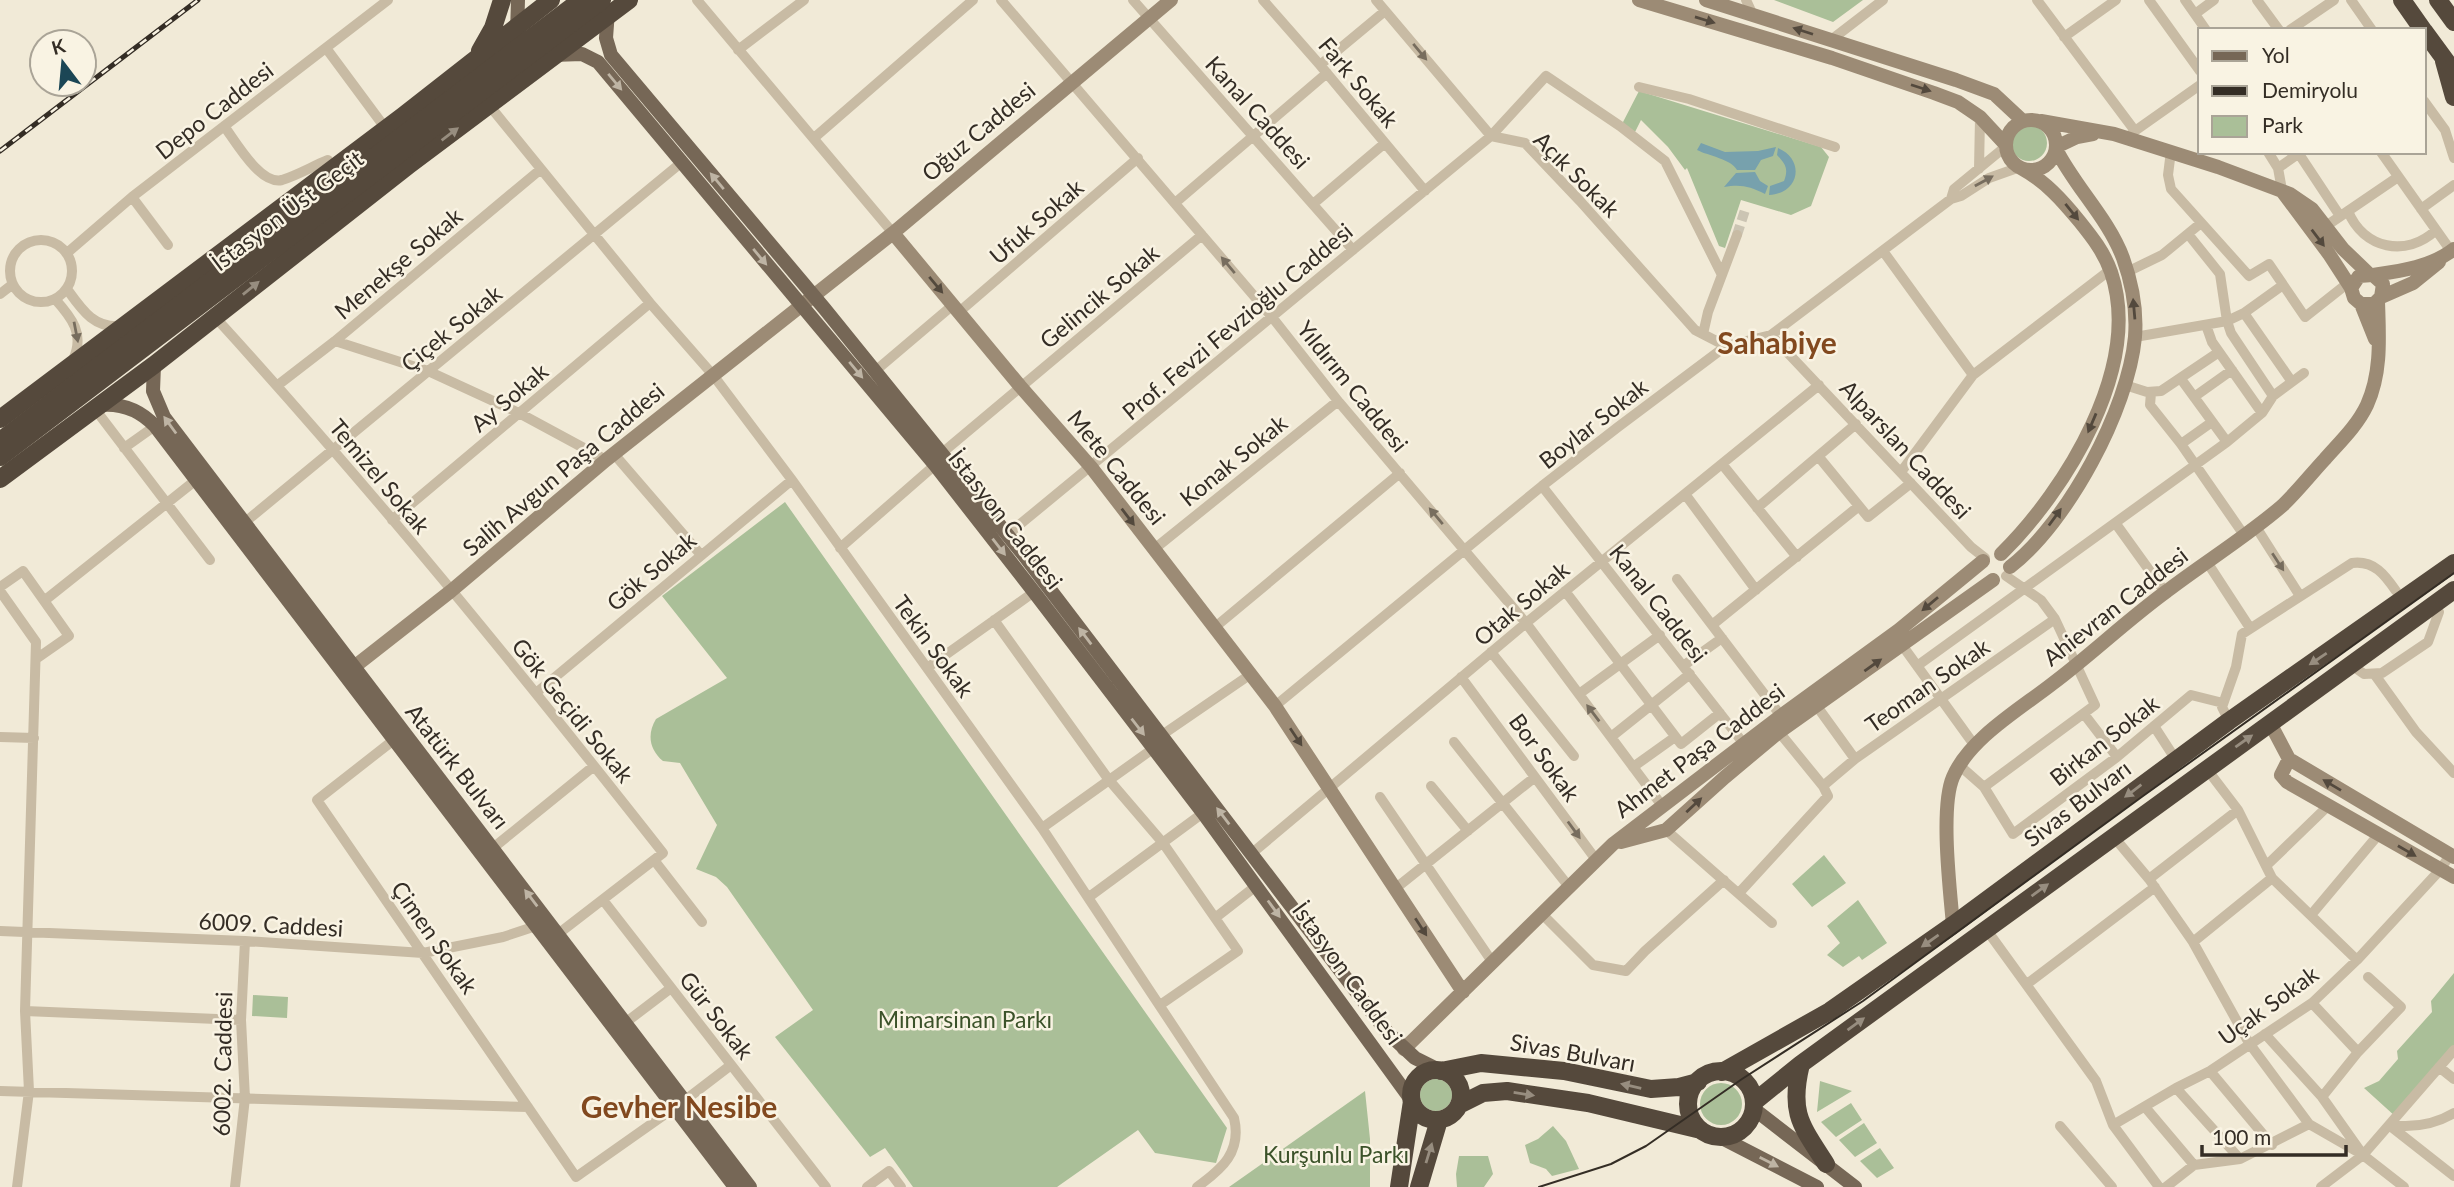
<svg xmlns="http://www.w3.org/2000/svg" width="2454" height="1187" font-family="Lato,sans-serif">
<rect width="100%" height="100%" fill="#f1ead7"/>
<path fill="#aabf98" d="M1774,0H1863L1833,22Z
M1639,91L1821,147L1829,157L1811,206L1791,215L1741,200L1725,248L1719,246L1687,168L1685,170L1668,147L1641,120L1634,134L1622,124Z
M2011 143a18 18 0 1 1 36 0a18 18 0 1 1-36 0Z
M785,502L1227,1128L1216,1163L1155,1153L1138,1130L1057,1187H913L885,1148L870,1157L775,1037L813,1010L727,887L716,877L696,869L717,825L680,763L663,761C649,749 647,734 656,719L727,678L662,596Z
M1824,855L1846,883L1812,907L1792,884Z
M1858,900L1887,943L1862,960L1859,956L1843,967L1827,955L1840,943L1827,926Z
M2454,973V1049L2396,1117L2364,1088L2379,1081L2398,1059L2397,1051L2432,1012L2431,1001Z
M253,995L288,997L287,1018L252,1016Z
M1420 1095a16 16 0 1 1 32 0a16 16 0 1 1-32 0Z
M1820,1081L1852,1091L1817,1112Z
M1700 1104a21 21 0 1 1 42 0a21 21 0 1 1-42 0Z
M1365,1091L1370,1139V1187H1229Z
M1851,1103L1862,1120L1836,1137L1821,1122Z
M1864,1123L1877,1143L1855,1157L1839,1140Z
M1553,1126L1566,1141L1579,1169L1552,1176L1546,1169L1530,1163L1525,1145L1538,1139Z
M1880,1148L1894,1168L1877,1178L1860,1161Z
M1459,1156H1488L1493,1174L1484,1187H1457L1456,1174Z"/>
<path fill="#77a1ad" d="M1701,143L1725,152L1758,151L1776,147L1773,156L1761,160L1755,170H1737C1731,159 1709,156 1697,150Z
M1778,148C1806,160 1799,194 1769,195L1770,186L1784,181C1789,168 1785,164 1777,155Z
M1755,172L1760,181L1768,186L1765,194C1750,186 1740,184 1724,187L1736,173Z"/>
<g fill="none" stroke-linecap="round" stroke-linejoin="round">
<path stroke="#cbc4b3" stroke-width="10" stroke-dasharray="10 5" stroke-linecap="butt" d="M1737,235L1745,210"/>
<path stroke="#c8bba4" stroke-width="10" d="M697,0L893,233
M1001,0L1272,317L1338,401L1526,623L1663,807
M1133,0L1353,250
M1263,0L1320,65L1425,191
M1376,0L1491,136L1525,143L1580,201L1695,330L1726,346
M1746,0L1753,15
M2037,0L2135,131
M2149,0L2200,71
M2185,0L2206,30
M2257,0L2279,30
M2351,0L2372,30
M2195,14L2214,0
M2290,30L2334,0
M2064,37L2116,0
M1831,40L1883,0
M326,48L386,129
M738,50L804,0
M1320,65L1385,11
M1639,87L1689,99L1835,147
M2424,101L2445,130L2454,158
M489,105L650,303L713,375L792,480L1042,828L1234,1118C1242,1152 1222,1169 1197,1187
M224,126C236,142 260,185 282,180C298,175 313,166 328,160
M2132,133L2200,85
M814,138L973,0
M2171,151L2168,175L2171,189L2249,276L2269,264L2305,317L2348,283
M2268,152L2278,168L2282,190
M2381,152L2451,251
M2299,154L2340,216
M2278,168L2301,152
M1979,169L1980,118
M132,197L168,245
M1951,199L1954,189L2005,147
M1175,203L1327,73
M1313,204L1385,143
M2421,209L2454,185
M2348,211C2363,249 2407,258 2436,230
M2326,226L2398,177
M2188,234L2220,274L2227,321L2231,333L2273,396
M10 271a31 31 0 1 1 62 0a31 31 0 1 1-62 0Z
M1883,251L1973,375
M67,253L132,197L388,0
M2127,272L2162,255L2201,223
M67,289C82,310 94,329 122,326
M0,294L13,284
M55,299C72,318 85,334 73,360
M959,312L1138,158
M2244,313L2292,382
M215,317C372,489 519,670 663,853L558,934
M2206,325L2212,342L2262,413
M1703,334L1708,312L1737,235
M1771,335L1971,547L1985,558
M2135,337L2227,321L2244,313L2283,285
M335,341L428,371L519,413L606,460
M874,372L953,305
M2181,379L2227,442
M278,385L335,341L541,169
M2125,385L2147,392L2161,391L2219,352
M2151,393L2150,405L2181,444L2244,535
M2194,397L2232,370
M95,409L210,560
M2181,444L2212,422
M124,448L155,426
M942,453L1202,235
M614,454L701,555
M1818,456L1859,506
M1722,464L1797,557
M1901,472L1973,375L2110,270
M1542,486L1744,744
M1685,494L1756,590
M1757,508L1856,424
M392,520L650,303
M244,523L682,162
M2116,524L2165,592
M2256,527L2300,596
M1007,535L1491,136L1546,76L1620,126L1665,161L1722,275
M840,548L935,465
M1153,550L1338,401
M2207,562L2250,628
M1677,579L1781,716
M0,587L23,571L69,636L36,659
M0,591L36,642L25,1011L29,1091L17,1187
M1565,591L1681,744L1720,713
M44,601L196,480
M994,620L1109,780L1163,843L1238,951L1160,1005
M1712,625L1859,506L1868,517L1911,483
M1214,628L1400,473
M1902,645L1975,746
M1491,652L1574,756
M2350,664L2364,674L2382,673L2428,642L2439,612
M1683,666L1722,638
M1917,666L2227,442L2262,413L2273,396L2304,373
M927,668L1034,592
M2375,675L2416,732L2454,773
M1461,677L1597,861
M536,693L792,480
M1579,694L1660,635
M1816,705L1855,759
M1275,706L1542,486L1618,427L1726,346L1771,335L1951,199L1961,196L1989,178L2020,167
M2084,714L2117,757
M2229,721L2222,707L2236,667L2242,634L2352,563C2374,560 2385,575 2396,591
M2154,726L2176,760
M1162,735L1251,674
M0,737L34,738
M1611,737L1690,674
M395,739L317,800L576,1177
M1454,742L1570,888
M1959,765L1984,787L2013,834L2117,757L2191,695L2223,703
M1633,767L1675,737
M2206,768L2238,810L2272,878L2357,960
M1431,786L1468,831
M1823,786L1855,759L2055,619
M1984,787L2095,705L2055,619L2041,600L2006,576
M1380,797L1493,963
M1042,828L1154,748
M1666,830L1772,923
M2113,836L2149,879L2193,942L2249,1043L2309,1124
M493,848L594,766
M1251,854L1526,623L1819,385
M654,860L702,922
M2267,865L2329,805
M2149,879L2238,810
M1396,888L1535,777
M1739,893L1828,796L1823,786L1779,732
M1089,897L1203,813
M603,900L826,1187
M1543,915L1593,965L1626,971L1645,951L1724,880
M2311,915L2379,834
M1215,918L1256,886
M1986,929L2096,1081L2113,1125L2159,1187
M0,931L245,941L423,953L503,937L536,926
M2193,942L2272,878
M2027,984L2155,887
M2312,1003L2358,1052
M25,1011L241,1020
M625,1023L671,988
M2265,1034L2322,1097L2363,1155L2404,1187
M2439,1067L2454,1079
M2210,1071L2272,1145
M2176,1088L2240,1159
M0,1091L528,1107
M2322,1097L2358,1052L2401,1007L2368,977
M684,1101L731,1065
M2145,1107L2194,1165
M2113,1125L2176,1088L2210,1071L2312,1003L2357,960L2440,870L2450,855
M2389,1125L2454,1176
M2390,1125C2413,1128 2434,1125 2454,1113
M2060,1126L2112,1187
M576,1177L674,1108
M235,1187L245,1098L241,1020L245,941
M867,1187L889,1171L901,1187
M2166,1187L2194,1165L2240,1159L2309,1124L2363,1155
M2321,1187L2363,1155L2454,1050"/>
<path stroke="#9c8b75" stroke-width="14" d="M1639,0L1832,58L1934,93L1958,102L1980,117L2005,144
M1706,0L1956,80L1994,94L2023,121
M2006 145a25 25 0 1 1 50 0a25 25 0 1 1-50 0Z
M2041,121L2114,134L2218,167L2290,194L2312,209L2343,249L2368,273
M2056,147L2077,137L2093,134
M2282,191L2329,254L2351,288
M893,233L1020,386L1091,467L1275,706L1463,992
M2373,275C2401,271 2431,267 2454,249
M2381,297L2413,283L2439,262
M2361,304H2374L2381,297L2383,284L2373,275L2359,276L2351,288L2354,298L2361,304L2375,339
M2001,554C2066,490 2143,366 2111,272C2104,252 2092,237 2080,222C2062,200 2045,181 2021,168
M2010,567C2068,522 2128,410 2135,337C2137,311 2132,283 2123,258C2108,218 2075,187 2056,149
M354,667L451,591L606,460L893,233L1171,0
M2270,723L2289,759L2454,857
M2289,759L2281,775L2287,782L2454,877
M1621,842L1666,830L1725,777L1779,732L1993,580
M1953,925C1950,890 1940,807 1953,777C1969,739 2020,709 2052,684C2092,654 2127,620 2167,591C2205,562 2246,537 2282,506C2297,492 2311,474 2325,459C2340,442 2357,426 2367,405C2382,372 2379,336 2378,301
M1404,1049L1613,844L1778,718L1899,630L1983,561"/>
<path stroke="#766756" stroke-width="14" d="M608,11L606,38L611,55L824,308L1023,554L1387,1032L1415,1058L1441,1071
M517,33L518,0
M553,55L582,54L598,62L935,465L1034,592L1203,813L1412,1101
M154,365L153,391L164,417L750,1187
M100,405C122,403 140,410 155,426L735,1187
M1754,1109L1855,1187
M1720,1137L1817,1187"/>
<path stroke="#55493c" stroke-width="18" d="M2402,0L2423,30
M2438,0L2454,22
M2424,31L2454,72
M480,51L493,28L502,0
M2444,61L2454,97
M0,419L403,116L551,0
M0,479L154,365L409,165L629,0
M1801,1064C1789,1113 1801,1125 1826,1164
M1411 1095a25 25 0 1 1 50 0a25 25 0 1 1-50 0Z
M1441,1071L1481,1063L1564,1071L1651,1089L1679,1087L1698,1082
M1688 1104a33 33 0 1 1 66 0a33 33 0 1 1-66 0Z
M1722,1072L1830,1011L1953,925L2229,721L2454,563
M1754,1102L1801,1064L2454,590
M1459,1105L1483,1093L1507,1091L1588,1103L1701,1130
M1399,1187L1412,1101
M1419,1187L1439,1120"/>
<path stroke="#342d25" stroke-width="2" d="M1539,1187L1611,1164L1646,1146L1742,1079L1863,1001L2143,796L2454,573"/>
<g stroke="#342d25" stroke-width="5">
<path id="rail" d="M0,151L198,0"/>
</g>
<use href="#rail" stroke="#f9f3e3" stroke-width="2.5" stroke-dasharray="8" stroke-linecap="butt"/>
<path stroke="#55493c" stroke-width="18" d="M0,441L581,0
M0,457L602,0"/>
</g>
<defs><path id="oneway-solid" d="M-6-.8H1V-3.2L6.5 0L1 3.2V.8H-6Z" transform="scale(1.75)"/></defs>
<g fill="#53493d">
<use href="#oneway-solid" transform="translate(1705 20) rotate(17)"/>
<use href="#oneway-solid" transform="translate(1803 31) rotate(-162)"/>
<use href="#oneway-solid" transform="translate(1921 88) rotate(18)"/>
<use href="#oneway-solid" transform="translate(2072 212) rotate(51)"/>
<use href="#oneway-solid" transform="translate(2318 238) rotate(53)"/>
<use href="#oneway-solid" transform="translate(936 285) rotate(50)"/>
<use href="#oneway-solid" transform="translate(2134 309) rotate(-95)"/>
<use href="#oneway-solid" transform="translate(2092 423) rotate(113)"/>
<use href="#oneway-solid" transform="translate(1128 517) rotate(53)"/>
<use href="#oneway-solid" transform="translate(2055 517) rotate(-54)"/>
<use href="#oneway-solid" transform="translate(1930 604) rotate(140)"/>
<use href="#oneway-solid" transform="translate(1873 665) rotate(-35)"/>
<use href="#oneway-solid" transform="translate(1296 737) rotate(56)"/>
<use href="#oneway-solid" transform="translate(2332 785) rotate(-149)"/>
<use href="#oneway-solid" transform="translate(1694 805) rotate(-43)"/>
<use href="#oneway-solid" transform="translate(2407 851) rotate(30)"/>
<use href="#oneway-solid" transform="translate(1421 927) rotate(57)"/>
</g>
<g fill="#776d5e">
<use href="#oneway-solid" transform="translate(1420 52) rotate(50)"/>
<use href="#oneway-solid" transform="translate(1984 181) rotate(-29)"/>
<use href="#oneway-solid" transform="translate(1228 265) rotate(-130)"/>
<use href="#oneway-solid" transform="translate(76 332) rotate(79)"/>
<use href="#oneway-solid" transform="translate(1436 516) rotate(-130)"/>
<use href="#oneway-solid" transform="translate(2278 562) rotate(57)"/>
<use href="#oneway-solid" transform="translate(1593 713) rotate(-127)"/>
<use href="#oneway-solid" transform="translate(1574 830) rotate(54)"/>
</g>
<g fill="#beb4a4">
<use href="#oneway-solid" transform="translate(615 82) rotate(50)"/>
<use href="#oneway-solid" transform="translate(717 181) rotate(-130)"/>
<use href="#oneway-solid" transform="translate(760 257) rotate(50)"/>
<use href="#oneway-solid" transform="translate(856 370) rotate(50)"/>
<use href="#oneway-solid" transform="translate(170 425) rotate(-126)"/>
<use href="#oneway-solid" transform="translate(999 547) rotate(52)"/>
<use href="#oneway-solid" transform="translate(1085 636) rotate(-127)"/>
<use href="#oneway-solid" transform="translate(1138 727) rotate(52)"/>
<use href="#oneway-solid" transform="translate(1223 816) rotate(-127)"/>
<use href="#oneway-solid" transform="translate(531 898) rotate(-127)"/>
<use href="#oneway-solid" transform="translate(1274 909) rotate(54)"/>
<use href="#oneway-solid" transform="translate(1769 1162) rotate(27)"/>
</g>
<g fill="#978d7f">
<use href="#oneway-solid" transform="translate(450 134) rotate(-37)"/>
<use href="#oneway-solid" transform="translate(251 288) rotate(-39)"/>
<use href="#oneway-solid" transform="translate(2318 659) rotate(146)"/>
<use href="#oneway-solid" transform="translate(2244 741) rotate(-35)"/>
<use href="#oneway-solid" transform="translate(2133 791) rotate(143)"/>
<use href="#oneway-solid" transform="translate(2040 890) rotate(-36)"/>
<use href="#oneway-solid" transform="translate(1930 941) rotate(145)"/>
<use href="#oneway-solid" transform="translate(1856 1024) rotate(-36)"/>
<use href="#oneway-solid" transform="translate(1631 1086) rotate(-167)"/>
<use href="#oneway-solid" transform="translate(1524 1094) rotate(9)"/>
<use href="#oneway-solid" transform="translate(1429 1153) rotate(-73)"/>
</g>
<g text-anchor="middle" dominant-baseline="central" stroke-width="5" stroke-linejoin="round" paint-order="stroke">
<g font-size="23" fill="#342d25" stroke="#f9f3e3">
<text transform="translate(1359 82) rotate(50)">Fark Sokak</text>
<text transform="translate(214 110) rotate(-38)">Depo Caddesi</text>
<text transform="translate(1258 112) rotate(48)">Kanal Caddesi</text>
<text transform="translate(978 131) rotate(-40)">Oğuz Caddesi</text>
<text transform="translate(1577 174) rotate(45)">Açık Sokak</text>
<text transform="translate(287 210) rotate(-37)">İstasyon Üst Geçit</text>
<text transform="translate(1036 221) rotate(-41)">Ufuk Sokak</text>
<text transform="translate(398 263) rotate(-40)">Menekşe Sokak</text>
<text transform="translate(1099 296) rotate(-40)">Gelincik Sokak</text>
<text transform="translate(1237 321) rotate(-40)">Prof. Fevzi Fevzioğlu Caddesi</text>
<text transform="translate(451 328) rotate(-39)">Çiçek Sokak</text>
<text transform="translate(1353 386) rotate(51)">Yıldırım Caddesi</text>
<text transform="translate(509 397) rotate(-40)">Ay Sokak</text>
<text transform="translate(1593 423) rotate(-38)">Boylar Sokak</text>
<text transform="translate(1906 449) rotate(47)">Alparslan Caddesi</text>
<text transform="translate(1233 460) rotate(-39)">Konak Sokak</text>
<text transform="translate(1117 467) rotate(51)">Mete Caddesi</text>
<text transform="translate(563 469) rotate(-40)">Salih Avgun Paşa Caddesi</text>
<text transform="translate(380 476) rotate(50)">Temizel Sokak</text>
<text transform="translate(1006 519) rotate(52)">İstasyon Caddesi</text>
<text transform="translate(651 571) rotate(-40)">Gök Sokak</text>
<text transform="translate(1521 603) rotate(-40)">Otak Sokak</text>
<text transform="translate(1659 603) rotate(52)">Kanal Caddesi</text>
<text transform="translate(2115 606) rotate(-38)">Ahievran Caddesi</text>
<text transform="translate(934 646) rotate(54)">Tekin Sokak</text>
<text transform="translate(1927 685) rotate(-35)">Teoman Sokak</text>
<text transform="translate(573 710) rotate(51)">Gök Geçidi Sokak</text>
<text transform="translate(2104 740) rotate(-38)">Birkan Sokak</text>
<text transform="translate(1699 750) rotate(-37)">Ahmet Paşa Caddesi</text>
<text transform="translate(1545 757) rotate(54)">Bor Sokak</text>
<text transform="translate(458 766) rotate(52)">Atatürk Bulvarı</text>
<text transform="translate(2077 803) rotate(-37)">Sivas Bulvarı</text>
<text transform="translate(271 924) rotate(3)">6009. Caddesi</text>
<text transform="translate(435 937) rotate(55)">Çimen Sokak</text>
<text transform="translate(1348 973) rotate(54)">İstasyon Caddesi</text>
<text transform="translate(2268 1005) rotate(-36)">Uçak Sokak</text>
<text transform="translate(717 1015) rotate(52)">Gür Sokak</text>
<text transform="translate(1573 1052) rotate(10)">Sivas Bulvarı</text>
<text transform="translate(222 1064) rotate(-89)">6002. Caddesi</text>
</g>
<g font-size="23" fill="#3b5229" stroke="#f9f3e3">
<text x="965" y="1019">Mimarsinan Parkı</text>
<text x="1336" y="1154">Kurşunlu Parkı</text>
</g>
<g font-size="30" font-weight="bold" fill="#82491f" stroke="#f9f3e3">
<text x="1777" y="342">Sahabiye</text>
<text x="679" y="1106">Gevher Nesibe</text>
</g>
</g>
<rect x="2198" y="28" width="228" height="126" fill="#f9f3e3" stroke="#aaa497" stroke-width="2"/>
<rect x="2212" y="51" width="35" height="10" fill="#766756" stroke="#aaa497" stroke-width="2"/>
<text x="2262" y="63" font-size="21" fill="#342d25">Yol</text>
<rect x="2212" y="86" width="35" height="10" fill="#342d25" stroke="#aaa497" stroke-width="2"/>
<text x="2262" y="98" font-size="21" fill="#342d25">Demiryolu</text>
<rect x="2212" y="116" width="35" height="21" fill="#aabf98" stroke="#aaa497" stroke-width="2"/>
<text x="2262" y="133" font-size="21" fill="#342d25">Park</text>
<g transform="translate(63 63) rotate(344)"><circle r="33" fill="#f9f3e3" stroke="#aaa497" stroke-width="2"/>
<path d="M0-5L12 26L0 18L-12 26Z" fill="#1b4655"/>
<text y="-10" font-size="19" font-weight="bold" text-anchor="middle" fill="#342d25">K</text>
</g>
<path d="M2202 1145v10h144v-10" fill="none" stroke="#342d25" stroke-width="3.5"/>
<text x="2212" y="1145" font-size="21" fill="#342d25" stroke="#f9f3e3" stroke-width="5" paint-order="stroke">100 m</text>
</svg>
